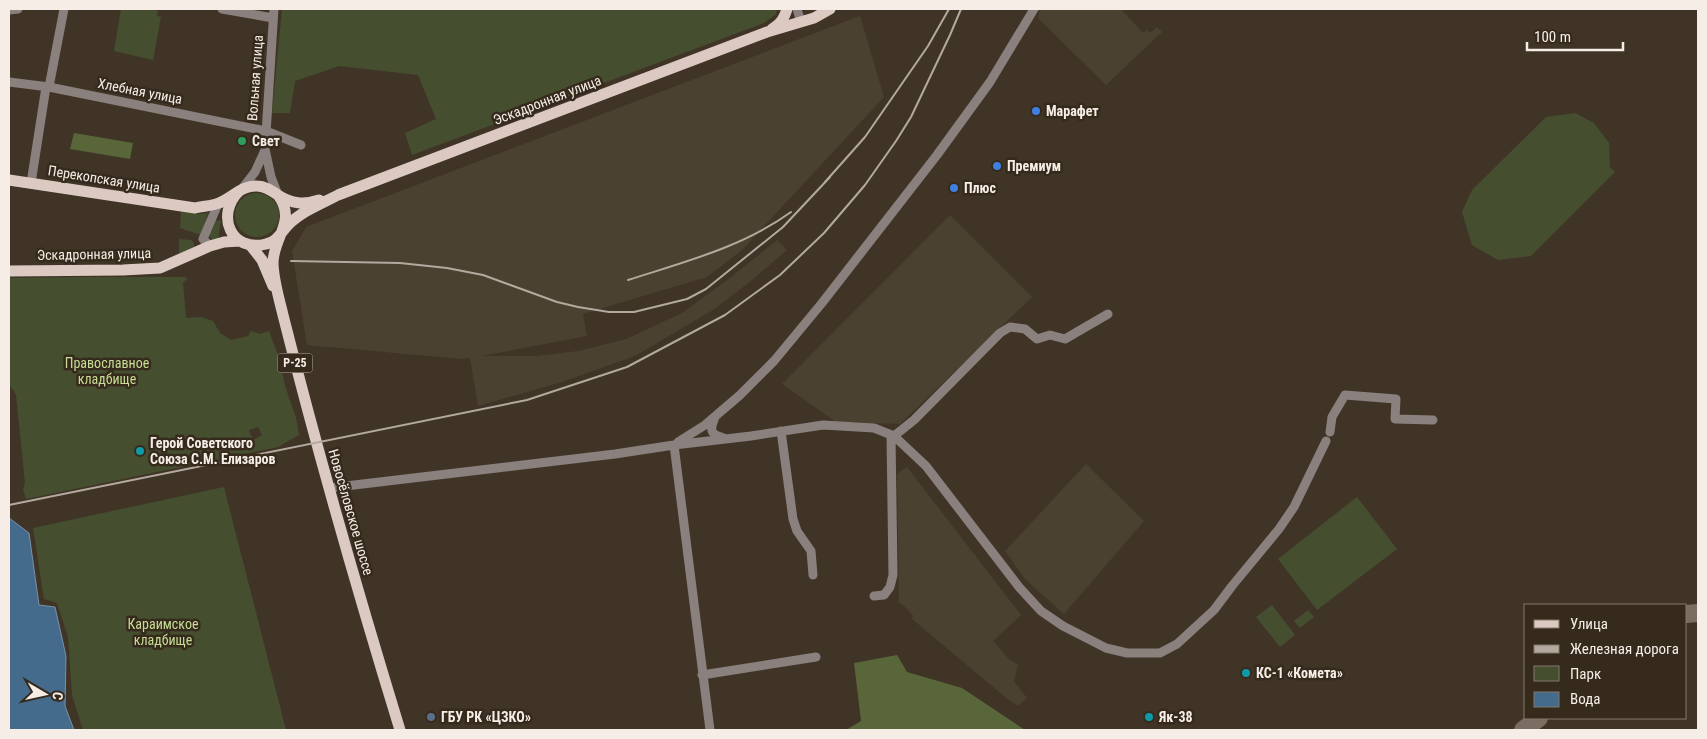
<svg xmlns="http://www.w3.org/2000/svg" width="1707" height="739" font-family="'Roboto Condensed',sans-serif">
<rect width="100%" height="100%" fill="#403427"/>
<path fill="#4a4130" d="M1040,9H1121L1143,33L1147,30L1150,33L1157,27L1162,32L1106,85L1038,18Z
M860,16L884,97L742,250L707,277L583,314L587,336L482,356H536L578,351L626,339L682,313L730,278L777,240L787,250L751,281L713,310L635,356L562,382L478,406L470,358L462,359L307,345L292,251L306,227Z
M950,215L1032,297L900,424L836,422L782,384Z
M1086,464L1144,521L1064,614L1025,579L1005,551Z
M907,467L1021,615L993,641L1009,659L1018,665L1014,681L1027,698L1018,706L1010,701L912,619L913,615L903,605L899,603L897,474Z"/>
<path fill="#454f2f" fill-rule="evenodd" d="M121,9H149L158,11L157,16L161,17L153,60L114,51Z
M282,9H777L776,14L764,23L412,155L405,133L436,119L418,75L339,66L295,81L290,113H272Z
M1575,113L1594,123L1609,143L1610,167L1615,172L1531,256L1498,260L1472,245L1462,212L1472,190L1546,117Z
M235 215a22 22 0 1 1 44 0a22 22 0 1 1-44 0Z
M181,211L201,214L208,213L201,235L180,228Z
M221,220L218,239L212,242L209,234L216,221Z
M179,239L191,240L194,243V247L179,254Z
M83,277H186L187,280L184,281L183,283L186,318L201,317L213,321L220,333L231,340L248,336L251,331L260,334L269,331L279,358L285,386L296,418L299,435L278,447L26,499L23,489L25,483L16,395L12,388L9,387V278ZM258,427L262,435L253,440L249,430Z
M224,487L286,730H83L72,695L68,637L57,603L44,599L33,528Z
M1357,497L1397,549L1317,610L1278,559Z
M1272,605L1295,635L1280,647L1256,617Z
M1308,610L1314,617L1300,628L1294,621Z"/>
<path fill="#59663a" d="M74,133L133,143L130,159L70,149Z
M897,655L907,672L962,688L1025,730H846L861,721L854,663Z"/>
<path fill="#446b8c" stroke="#7992a7" d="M9,518L29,533L39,605L55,607L66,656L65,706L74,730H9Z"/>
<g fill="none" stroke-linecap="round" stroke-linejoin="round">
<path stroke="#7a6e63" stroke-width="18" d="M1686,614L1698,613
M1523,730L1539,718"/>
<path stroke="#8a807d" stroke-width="9" d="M222,9L273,18
M274,9L265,149L271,177L278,195
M797,9L801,22
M9,10L18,9
M9,82L49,87L266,131L301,145
M49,87L64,9
M31,183L46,87
M241,190L255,172L265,150
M210,246L203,239L218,204
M715,417C710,430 709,434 724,438
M781,431L793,519L797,531L811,551L813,575
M1330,432L1332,417L1345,395L1396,399L1395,419L1433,420
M894,436L914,420L1000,333L1010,327L1025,329L1037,339L1050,335L1065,339L1108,314
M678,442L705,425L740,395L774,361L822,303L937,155L990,82L1034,9
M674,445L710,730
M329,488L615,454L674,445L751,436L823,425L874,428L894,436L926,466L1019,587L1041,611L1063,626L1106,648L1127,653H1160L1177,644L1214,610L1232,586L1279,529L1294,507L1326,441
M874,596L884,595L890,587L893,575L891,435
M702,675L816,657"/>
<path stroke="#dccac2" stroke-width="11" d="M772,29C781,23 784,19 787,9
M9,180L195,208C203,206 212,206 219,203C232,198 242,185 257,186C265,186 272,191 278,195C292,204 304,205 319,200
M239,191C215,215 231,253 266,244C277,242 281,232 288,225C302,211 321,204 338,195L767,32L814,18L830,9
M278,195C297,221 274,236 273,262C273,279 279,298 283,315C318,454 358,593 400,730
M251,246L262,260L273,286
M9,271L123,270L160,268L210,246L224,242L240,241"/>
<path stroke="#b3a99f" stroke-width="2" d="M825,182L865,137L928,46L949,9
M291,261L400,263L447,268L483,275L557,302L578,307L609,312H634L687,299L706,289L783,227L830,177
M628,280C684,262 743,247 791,212
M9,505L527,400L627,367L725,315L780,275L824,233L865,185L896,141L911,117L950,35L961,9"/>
</g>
<g fill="#3f7fe0" stroke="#362a1d" stroke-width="2">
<circle cx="1036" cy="111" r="5"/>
<circle cx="997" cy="166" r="5"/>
<circle cx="954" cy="188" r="5"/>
</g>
<circle fill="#2e9e5b" stroke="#362a1d" stroke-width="2" cx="242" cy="141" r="5"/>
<g fill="#0f9aa8" stroke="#362a1d" stroke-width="2">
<circle cx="140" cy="451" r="5"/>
<circle cx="1246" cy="673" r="5"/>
<circle cx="1149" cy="717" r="5"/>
</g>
<circle fill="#5c6f8a" stroke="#362a1d" stroke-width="2" cx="431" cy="717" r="5"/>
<g text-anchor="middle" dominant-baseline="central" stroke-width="5" stroke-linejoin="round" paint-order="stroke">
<rect fill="#362a1d" stroke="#bcb3aa" stroke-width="1" x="277.5" y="353.5" width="35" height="19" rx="4"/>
<g font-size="12" font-weight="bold" fill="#f6eee6">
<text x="295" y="363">Р-25</text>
</g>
<g font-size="14" fill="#f6eee6" stroke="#362a1d">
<text transform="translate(255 78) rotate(-86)">Вольная улица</text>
<text transform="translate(140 91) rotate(11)">Хлебная улица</text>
<text transform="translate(547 100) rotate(-21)">Эскадронная улица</text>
<text transform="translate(104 179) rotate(9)">Перекопская улица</text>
<text transform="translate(94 254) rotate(-1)">Эскадронная улица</text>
<text transform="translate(351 512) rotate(74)">Новосёловское шоссе</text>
</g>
<g font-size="14" font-weight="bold" fill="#f6eee6" stroke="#362a1d" text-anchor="start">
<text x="1046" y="111">Марафет</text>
<text x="252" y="141">Свет</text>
<text x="1007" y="166">Премиум</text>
<text x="964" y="188">Плюс</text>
<text x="150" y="443">Герой Советского<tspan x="150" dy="16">Союза С.М. Елизаров</tspan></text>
<text x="1256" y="673">КС-1 «Комета»</text>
<text x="441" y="717">ГБУ РК «ЦЗКО»</text>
<text x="1159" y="717">Як-38</text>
</g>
<g font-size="14" fill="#c6dd94" stroke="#362a1d">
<text x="107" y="363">Православное<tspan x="107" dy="16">кладбище</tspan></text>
<text x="163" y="624">Караимское<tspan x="163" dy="16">кладбище</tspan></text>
</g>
</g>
<rect width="1707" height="739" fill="none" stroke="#f6eee6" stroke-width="20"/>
<rect x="1524" y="604" width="162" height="115" fill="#362a1d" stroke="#83786d"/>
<rect x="1534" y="620" width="25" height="8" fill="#dccac2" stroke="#83786d"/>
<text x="1570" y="629" font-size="15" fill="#f6eee6">Улица</text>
<rect x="1534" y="645" width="25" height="8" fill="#b3a99f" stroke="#83786d"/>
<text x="1570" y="654" font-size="15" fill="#f6eee6">Железная дорога</text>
<rect x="1534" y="666" width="25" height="15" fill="#454f2f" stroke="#83786d"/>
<text x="1570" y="679" font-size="15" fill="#f6eee6">Парк</text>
<rect x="1534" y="692" width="25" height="15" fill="#446b8c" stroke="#83786d"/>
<text x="1570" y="704" font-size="15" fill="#f6eee6">Вода</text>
<g transform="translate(45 694) rotate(99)" stroke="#362a1d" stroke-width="4" paint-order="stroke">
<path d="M0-4L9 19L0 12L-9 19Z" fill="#f6eee6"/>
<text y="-8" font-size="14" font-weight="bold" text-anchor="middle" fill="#f6eee6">С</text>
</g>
<path d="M1527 42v8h96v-8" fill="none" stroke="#f6eee6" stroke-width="2.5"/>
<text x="1534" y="42" font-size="15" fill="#f6eee6" stroke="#362a1d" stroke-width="4" paint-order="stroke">100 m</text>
</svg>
